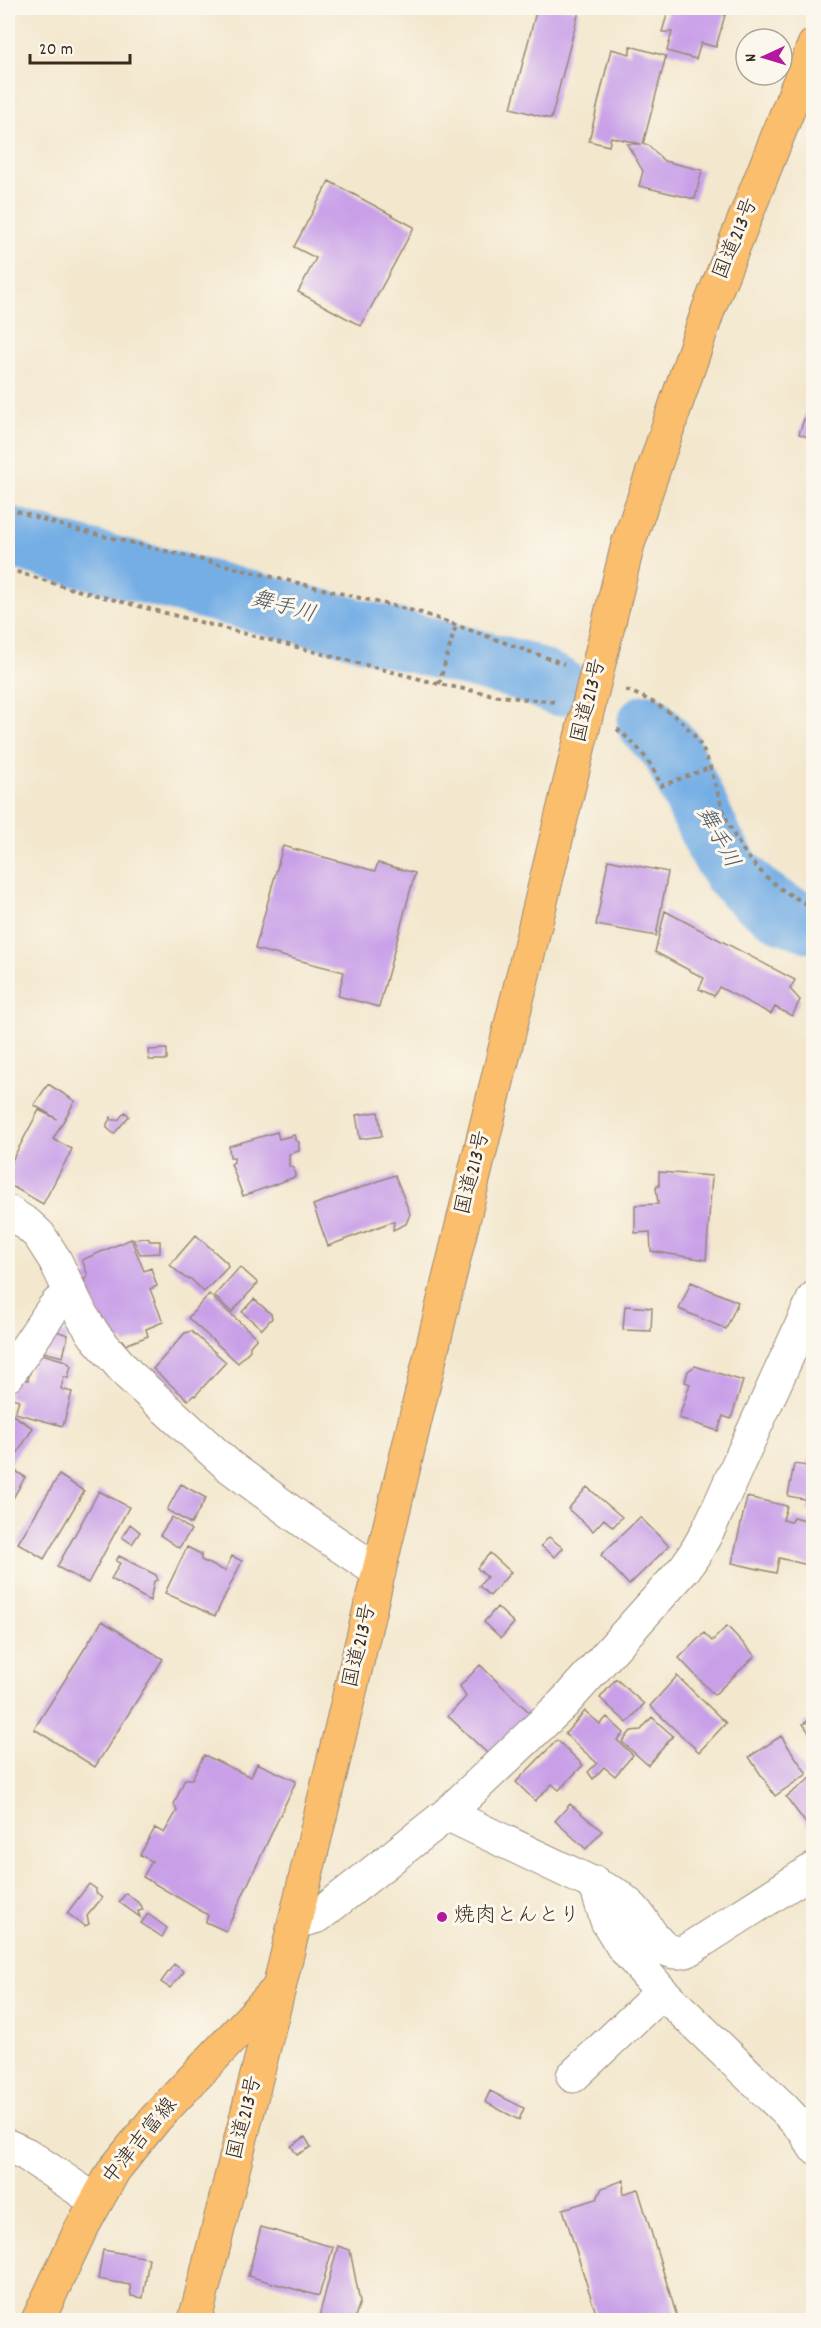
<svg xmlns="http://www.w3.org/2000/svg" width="821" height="2328" font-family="Dekko,'Klee One',sans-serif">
<rect width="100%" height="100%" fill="#fbf7ec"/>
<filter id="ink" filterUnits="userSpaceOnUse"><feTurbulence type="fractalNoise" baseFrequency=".0167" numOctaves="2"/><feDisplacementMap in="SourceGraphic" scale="12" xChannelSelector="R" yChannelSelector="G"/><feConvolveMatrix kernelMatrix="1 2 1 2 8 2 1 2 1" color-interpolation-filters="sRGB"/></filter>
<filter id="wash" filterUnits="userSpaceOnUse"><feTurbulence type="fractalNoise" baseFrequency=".008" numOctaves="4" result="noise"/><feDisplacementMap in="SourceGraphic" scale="24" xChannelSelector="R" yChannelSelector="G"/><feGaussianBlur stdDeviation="1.35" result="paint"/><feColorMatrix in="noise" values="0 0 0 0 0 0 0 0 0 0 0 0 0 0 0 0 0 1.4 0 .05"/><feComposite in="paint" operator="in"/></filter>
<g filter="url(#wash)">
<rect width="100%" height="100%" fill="#f3e7cd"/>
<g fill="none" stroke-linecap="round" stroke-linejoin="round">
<path stroke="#75aee5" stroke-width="60" d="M8,536L60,552L522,671L557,686
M647,724L671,749L715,844L732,872L753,893L782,913L814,924"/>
</g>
<g id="blocks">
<path fill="#c9a0e8" d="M537,8H568L579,11L551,119L511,108Z
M669,8H727L716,47L701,43L696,59L667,51L672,32H662Z
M630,46L666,56L643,144L648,145L664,161L702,170L695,199L639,186L643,171L627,144H641L611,137L609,146L589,141L611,49L630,54Z
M329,181L414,227L361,326L298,292L316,258L294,247Z
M806,413L814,416V439L799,434Z
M283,846L375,871L378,863L415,873L379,1007L338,996L344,972L255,949Z
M608,860L668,872L656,936L596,925Z
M665,911L795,980L790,989L800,1000L792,1016L775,1007L771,1014L719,987L714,996L699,989L704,978L655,952Z
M167,1049V1060H149L148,1050Z
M48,1084L75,1101L53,1139L72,1149L43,1204L8,1184V1168L39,1110L57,1119L34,1105Z
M125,1112L129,1116L114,1134L107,1128V1124L111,1117L112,1120H118Z
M378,1112L382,1136L360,1139L356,1115Z
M277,1132L279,1139L295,1135V1140L299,1142V1151L289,1154V1166L294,1168L295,1177L243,1196L231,1164L234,1162V1157H230L229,1146Z
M659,1172L712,1176L706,1260L651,1251L650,1232L635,1233V1205L658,1204L656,1187L659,1186Z
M395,1175L410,1214L406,1224L393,1230L394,1221L328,1246L313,1205Z
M196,1235L227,1263L228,1267L204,1292L191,1279L185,1278L170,1265Z
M148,1238L150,1241H160V1253L140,1254L133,1239Z
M131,1239L144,1271L151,1268L157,1286L150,1289L163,1322L146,1329L148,1336L125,1345L123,1340L111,1345L84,1280L88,1276L82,1260Z
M240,1267L258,1283L232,1312L214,1296Z
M691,1282L738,1302L726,1329L679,1309Z
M209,1294L257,1338L250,1346V1350L238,1363L188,1318Z
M254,1299L271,1314L272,1318L262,1329L242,1312Z
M625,1306L652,1308L651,1331L623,1330Z
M50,1329L68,1335L63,1357L43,1352Z
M191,1331L226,1362L195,1396L194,1395L188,1400L153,1369L185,1333Z
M35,1352L66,1361L71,1366L68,1378L64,1377L61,1389L72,1392L63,1426L15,1413L19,1400L8,1397L15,1376L28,1380Z
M695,1366L743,1381L731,1419L723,1416L718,1431L679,1418L690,1384L685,1382L688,1371Z
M8,1412L33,1428L10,1465L8,1463Z
M809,1457L814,1458V1513L806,1510L809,1508V1500L788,1496L794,1464L807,1466Z
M8,1466L25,1477L8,1507Z
M59,1475L84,1491L44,1559L18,1543Z
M181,1484L206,1498L191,1524L167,1510Z
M587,1487L622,1517L613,1527L604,1519L593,1531L568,1509Z
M99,1491L129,1507L88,1583L57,1567Z
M747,1497L787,1506L783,1520L791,1522L793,1517L814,1522L812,1566L779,1558L776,1573L732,1563Z
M172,1517L191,1530L179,1548L160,1535Z
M640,1517L669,1546L629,1585L601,1555Z
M130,1524L140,1532L132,1544L122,1537Z
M549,1537L563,1548L555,1557L541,1546Z
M187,1547L201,1554V1560L225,1571L232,1556L242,1561L215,1616L165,1593Z
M490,1553L511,1572L490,1596L479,1586L487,1577L477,1568Z
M119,1556L156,1575L158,1580L154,1581L150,1601L111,1579L120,1563L116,1561Z
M497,1607L514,1623L501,1638L484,1622Z
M102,1621L163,1659L95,1767L34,1729Z
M727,1626L755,1656L714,1695L679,1658L704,1633L712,1641Z
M480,1665L530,1713L488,1754L448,1716L466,1697L460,1686Z
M677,1676L726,1723L699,1752L650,1706Z
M616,1679L644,1704L627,1723L600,1698Z
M585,1711L600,1724L607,1717L624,1733L617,1740L633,1755L615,1776L604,1767L593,1779L588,1772L597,1763L565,1734Z
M652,1717L673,1736L648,1765L622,1742L631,1731L641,1730Z
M814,1717V1739L803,1724Z
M781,1736L807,1774L775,1796L749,1757Z
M557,1740L583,1765L559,1790L552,1784L535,1801L516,1782Z
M204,1755L251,1777L257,1763L296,1781L226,1931L206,1922L208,1915L143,1877L152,1861L140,1855L155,1828L164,1833L177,1811L174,1804L185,1779H192Z
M811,1778L814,1782V1834L786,1797Z
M570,1804L602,1831L586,1849L555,1821Z
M89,1884L96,1889V1893L102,1898L87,1916L89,1924L85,1926L67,1913Z
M126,1893L141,1905L143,1910L138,1911L140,1917L119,1902Z
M148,1914L167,1928L162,1937L141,1923Z
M174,1964L184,1972L170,1988L161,1982Z
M490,2091L524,2108L519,2120L485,2102Z
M305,2137L311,2147L297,2155L291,2146Z
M624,2180L623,2194L638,2189L678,2320H598L563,2209L597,2199L602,2188Z
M261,2227L333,2247L319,2296L248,2276Z
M338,2246L350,2250L360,2302L354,2320H318Z
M103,2250L149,2258L143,2298L131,2296L130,2285L98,2279Z"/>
</g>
</g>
<g filter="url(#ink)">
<use href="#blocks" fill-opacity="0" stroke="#978876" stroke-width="1.5"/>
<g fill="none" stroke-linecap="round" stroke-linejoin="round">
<g stroke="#978876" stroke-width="35">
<path id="minor" d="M8,1212L27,1224L39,1235L55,1260L82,1316L95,1336L128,1374L229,1466L302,1520L379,1572
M8,1375L52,1310L58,1303L71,1294
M447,1814L617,1895C623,1900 630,1905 635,1911C649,1928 660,1959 686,1951L814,1869
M595,1883L607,1921L623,1947L662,1992L785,2110L804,2130L814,2147
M295,1920L308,1919L318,1916L447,1814L564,1703L685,1568C709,1535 722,1499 739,1462C764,1407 789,1352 814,1298
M573,2076L662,1992
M8,2146L26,2154L96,2201"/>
</g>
<g stroke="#978876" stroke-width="35">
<path id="major" d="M38,2320L80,2231L114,2170L156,2118L279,1988"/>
</g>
<g stroke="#978876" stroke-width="35">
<path id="highway" d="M195,2320L279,1988L447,1287L628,544L709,308L814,45"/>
</g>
<path stroke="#978876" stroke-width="4" stroke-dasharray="4.5 4.5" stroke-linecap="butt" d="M8,508L66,527L422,613L564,664
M8,569L69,588L439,684L499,696L556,702
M439,684L456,625
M626,690C655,701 687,719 702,748C713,769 717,795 726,817C741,858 773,890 814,907
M617,729C636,744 652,762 661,786L709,768"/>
<use href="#minor" stroke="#fff" stroke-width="33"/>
<use href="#major" stroke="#fabe6d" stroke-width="33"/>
<use href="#highway" stroke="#fabe6d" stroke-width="33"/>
</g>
</g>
<circle fill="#b5179e" stroke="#fbf7ec" stroke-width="2" cx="442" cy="1917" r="6"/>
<g text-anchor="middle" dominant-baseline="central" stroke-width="6" stroke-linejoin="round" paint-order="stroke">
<g font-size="21" fill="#3b2a1e" stroke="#fbf7ec">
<text transform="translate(737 239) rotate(-68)">国道213号</text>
<text transform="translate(590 701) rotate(-76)">国道213号</text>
<text transform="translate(474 1173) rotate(-76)">国道213号</text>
<text transform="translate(361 1646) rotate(-77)">国道213号</text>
<text transform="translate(246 2118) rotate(-76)">国道213号</text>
<text transform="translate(141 2142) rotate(-51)">中津吉富線</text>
</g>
<g font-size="21" fill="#3b2a1e" stroke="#fbf7ec" text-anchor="start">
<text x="454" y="1917">焼肉とんとり</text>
</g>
<g font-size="22" font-style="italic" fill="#4f5864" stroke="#fbf7ec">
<text transform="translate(283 608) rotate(15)">舞手川</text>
<text transform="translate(717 838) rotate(62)">舞手川</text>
</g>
</g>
<rect width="821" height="2328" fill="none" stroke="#fbf7ec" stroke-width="30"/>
<g transform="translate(764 57) rotate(266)"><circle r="28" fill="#fbf7ec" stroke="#aea59a" stroke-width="1.5"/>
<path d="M0-4.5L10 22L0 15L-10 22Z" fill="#b5179e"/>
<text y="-9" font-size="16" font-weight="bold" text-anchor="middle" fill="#3b2a1e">N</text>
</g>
<path d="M30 54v9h100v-9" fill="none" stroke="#3b2a1e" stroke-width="3"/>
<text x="39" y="54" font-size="18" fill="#3b2a1e" stroke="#fbf7ec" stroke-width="4.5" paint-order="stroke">20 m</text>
</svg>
